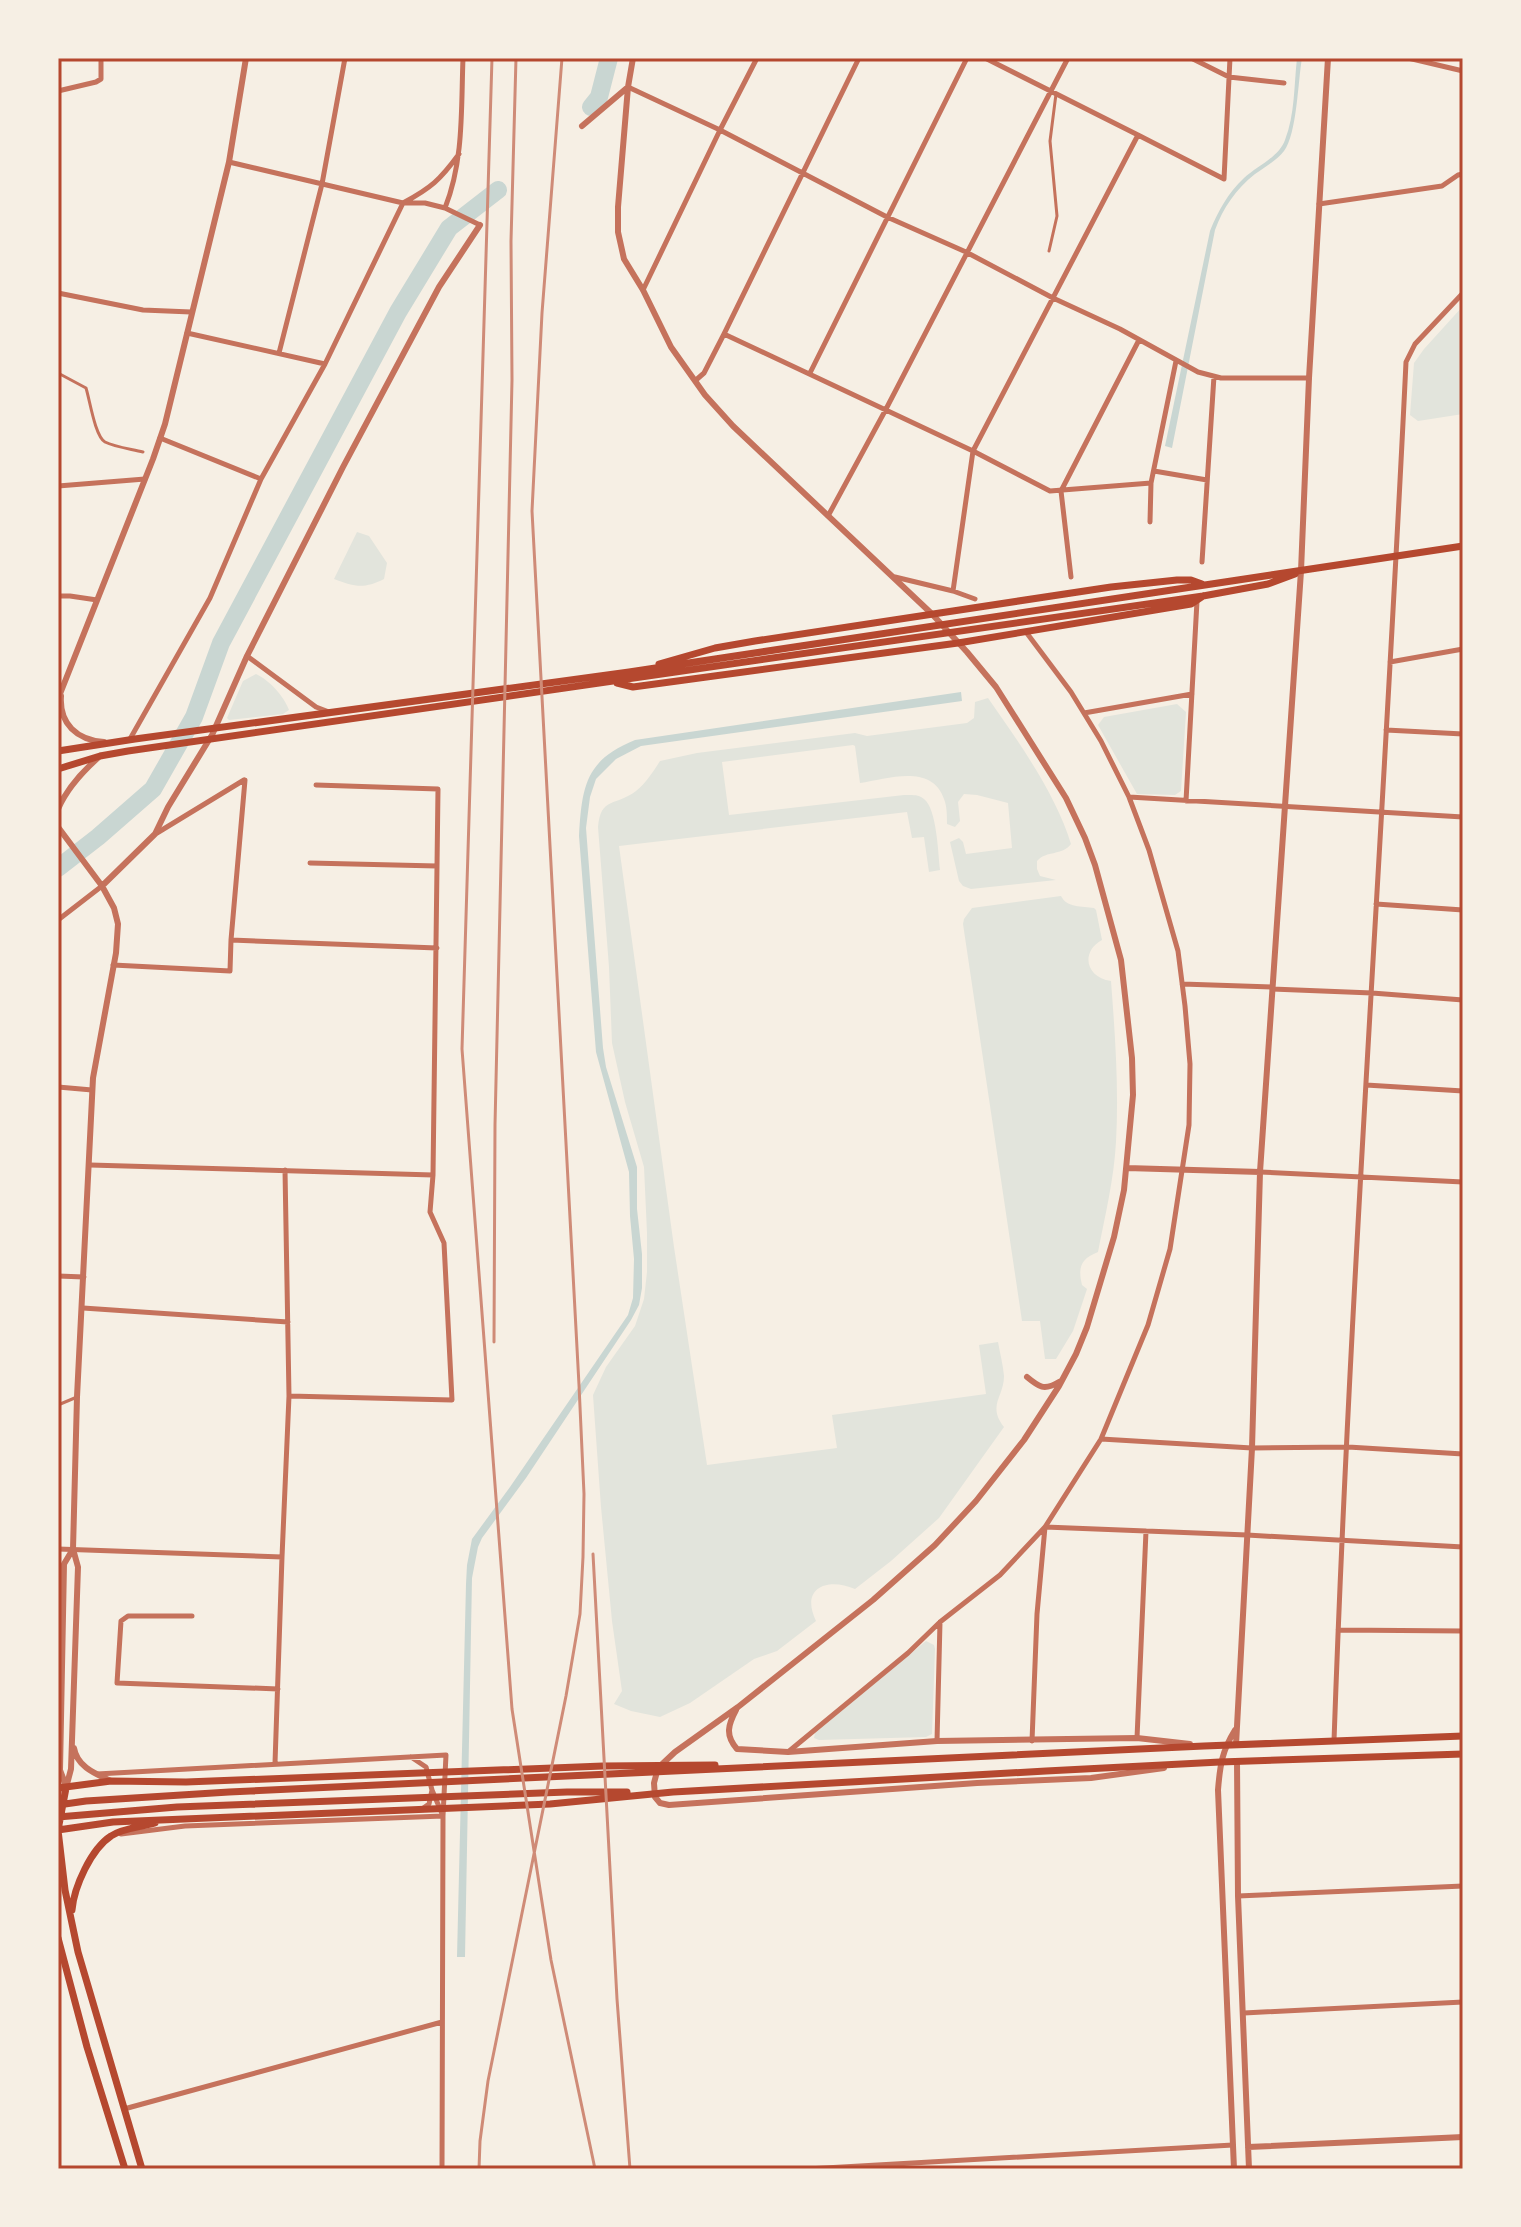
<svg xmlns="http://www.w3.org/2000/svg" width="1521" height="2227" font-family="'Fira Sans Condensed',sans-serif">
<rect width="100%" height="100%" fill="#f6efe4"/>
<path fill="#e2e4dc" d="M1463,306V414L1418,421L1410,415L1414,363L1424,349Z
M357,532L369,536L387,563L384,579C364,589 355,587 334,579Z
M256,674C269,680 284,696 289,710L283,714L229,720L227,718L243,681Z
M988,698C1018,741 1056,794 1071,844C1062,856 1047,850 1037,861V869L1040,876L1056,880L971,889L963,886L959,881L950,842L959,838L963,842L966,854L1012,848L1008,803L977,795L964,794L958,802L960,821L955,827L947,824C947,816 947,806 944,799C932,763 887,779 860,783L855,746L853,745L722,762L729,815L904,795C911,795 919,794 924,799C937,809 938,853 940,870L929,872L924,837L912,838L907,812L619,846L674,1247L707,1465L837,1448L832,1415L986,1394L979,1345L998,1342C1000,1353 1003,1365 1004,1376C1004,1397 987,1405 1004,1427L939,1518L891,1561L855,1589C827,1577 800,1588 816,1621L777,1651L754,1659L690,1703L660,1717L631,1711L614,1704L622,1691L612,1621L601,1507L593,1395L606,1367L635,1326L644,1299L647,1272V1233L644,1167L625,1102L612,1043L609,967L598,827C601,796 615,807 636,791C646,783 653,772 660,761L697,753L855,733L867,736L967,723L974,718L975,702Z
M1177,704L1186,712L1181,791L1175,795L1137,794L1098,725L1104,717Z
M1061,896C1067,908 1082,906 1094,908L1096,910L1102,940C1080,952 1086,978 1111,981C1115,1034 1119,1088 1116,1142C1114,1179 1105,1216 1098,1252C1080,1259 1078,1268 1082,1285L1087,1289L1073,1331L1056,1359H1045L1040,1321H1022L963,924L964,919L972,908Z
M926,1641L934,1645L935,1649L932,1734L926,1737L819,1740L814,1738L815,1733Z"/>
<path fill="#c9d6d2" d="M1297,58H1302C1298,80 1297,134 1284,151C1277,160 1265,167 1255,174C1236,189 1223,208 1215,230L1172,448L1165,446L1210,231C1218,211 1228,193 1244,178C1257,166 1279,157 1285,140C1295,115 1294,84 1297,58Z
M961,692L962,701L641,746L616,759L596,779L590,797L586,828L603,1048L606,1067L637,1167V1209L642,1254V1288L639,1305L631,1320L526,1478L482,1538L478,1547L472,1578L465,1957H457L466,1584L467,1565L472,1539L510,1487L628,1315L633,1298L634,1259L630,1216L629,1172L596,1052L579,836C582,787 585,760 635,740Z"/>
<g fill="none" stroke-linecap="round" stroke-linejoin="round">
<path stroke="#c9d6d2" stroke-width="18" d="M591,107L599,97L609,58
M58,868L98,837L153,789L194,717L221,643L398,312L449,228L498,190"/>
<path stroke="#c5725c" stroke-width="3" d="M1049,251L1057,216L1050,141L1056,94
M58,373L86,388C90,401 95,436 105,442C115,447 131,449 143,452
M58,1405L77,1397"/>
<path stroke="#c5725c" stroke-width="5" d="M463,58C461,109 464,160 445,208L480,225
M985,58L1138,135
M1191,58L1229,77L1284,83
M1408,58L1463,71
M628,87L720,130L887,217L966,252L1053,298L1120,329L1198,372L1221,378H1309
M58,91L96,82L101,79V58
M229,162L403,203H425L445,208
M1319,204L1442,186L1458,175L1463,174
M643,290L720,130L757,58
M58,293L143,310L191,312
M187,333L325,364
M724,334L973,451L1050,491L1151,483
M279,353L322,184L345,58
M810,373L967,58
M696,380L704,373L724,334L859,58
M160,438L261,479
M1154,471L1207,480
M58,486L145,479
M828,516L885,411L1068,58
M1150,522L1151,483L1176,361
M1202,562L1214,376
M895,577L953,591L975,599
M1071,577L1061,491L1139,340
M953,591L973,451L1138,135L1224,179L1230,58
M58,596H70L97,600
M247,656L316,707L329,712
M1390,662L1463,649
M1084,713L1192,694
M1386,730L1463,734
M130,739L210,598L261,479L325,364L403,203C431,188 440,180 459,154
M1129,797L1463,817
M1186,801L1197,601
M157,833L244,780
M310,863L437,866
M1376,904L1463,910
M58,920L102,886
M231,940L437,948
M113,965L230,971L231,940L245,780
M1182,984L1272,987
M1272,989L1372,993L1463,1000
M1366,1085L1463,1091
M58,1087L92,1090
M90,1165L433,1175
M1260,1172L1463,1182
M58,1276L84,1277
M83,1308L288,1322
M289,1396L452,1400L444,1243L430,1212L433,1175L438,789L316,785
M1101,1439L1252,1448L1348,1447L1463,1454
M58,1549L282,1557
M192,1616H128L121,1621L117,1683L278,1689
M1338,1630L1463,1631
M1137,1738L1146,1531
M937,1741L940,1622
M1032,1741L1037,1614L1045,1527L1247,1535L1463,1547
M1334,1741C1350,1281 1384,822 1406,362L1415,344L1463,293
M788,1752L908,1653L940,1622L1000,1575L1045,1527L1101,1439L1148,1325L1170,1249L1189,1125L1190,1064L1185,1006L1178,951L1149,850L1129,797L1101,741L1071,692L1026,632
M411,1757L426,1767L432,1790L429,1804L422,1809
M275,1763L282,1557L289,1396L285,1170
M97,1774L446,1755L443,1816L442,2169
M121,1834L185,1826L443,1816L432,1790
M1238,1896L1463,1886
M1244,2013L1463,2002
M124,2109L442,2022
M807,2169L1233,2145"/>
<path stroke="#c5725c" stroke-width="6" d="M633,58L628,87L618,207V232L624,259L643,290L671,347L705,395L733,426L932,614L967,652L996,687L1066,798L1085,838L1095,865L1121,960L1132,1058L1133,1095L1124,1190L1114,1237L1087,1327L1076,1354L1059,1386L1024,1440L976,1501L935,1545L873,1600L738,1707L675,1752L658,1768L654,1783L655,1797L660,1803L669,1805L977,1783L1091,1778L1164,1768
M582,126L628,87
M61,696C59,724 77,740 104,742
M58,699L153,459L165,424L229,162L246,58
M58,809C67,788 83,771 100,756
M58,827L102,886L114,908L118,924L116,953L93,1078L77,1397L73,1549L78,1567L71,1769L66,1788
M102,886L155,834L168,807L212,735L247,656L343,467L439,287L480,225
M1127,1168L1260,1172
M1027,1377C1039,1387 1044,1391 1059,1382
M736,1710C728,1725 725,1735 737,1749L788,1752L937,1741L1137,1738L1190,1744
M1236,1745L1252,1448L1260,1172L1301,571L1309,378L1328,58
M74,1748C77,1767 96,1774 111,1781
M1237,1761L1238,1896L1249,2169
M66,1786L60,1770L64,1564L73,1549
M1248,2147L1463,2137
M1234,2169L1218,1790C1220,1765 1222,1751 1235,1730"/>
<path stroke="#b5482f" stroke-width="7" d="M659,664L715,648L755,641L1111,587L1177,580H1191L1202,584
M617,683L633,687L958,643L1191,604L1203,596
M58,751L135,739L629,672L1463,546
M58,769L100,756L128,751L1203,596L1268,584L1295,574
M58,1788L111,1781L186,1782L603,1766L715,1765
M66,1788L58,1830L65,1890L78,1952L142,2169
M58,1805L86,1801L229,1792L1204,1746L1463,1736
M58,1817L177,1807L567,1792H627
M58,1830L113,1822L550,1804L673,1792L1046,1771L1220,1762L1463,1754
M72,1910C74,1887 91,1849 111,1836C122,1828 142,1827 155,1823
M58,1938L87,2047L125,2169"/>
<path stroke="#cf8b77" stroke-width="3" d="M492,58L462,1049L512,1709L551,1960L595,2169
M494,1342L495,1125L512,380L511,241L516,58
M593,1554L617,1999L630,2169
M479,2169L480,2141L488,2081L566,1696L580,1614L583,1557L584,1494L579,1385L532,511L542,313L562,58"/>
</g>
<rect width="1521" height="2227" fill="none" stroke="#f6efe4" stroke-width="120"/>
<rect x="60" y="60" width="1401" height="2107" fill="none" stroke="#b5482f" stroke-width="3"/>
</svg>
